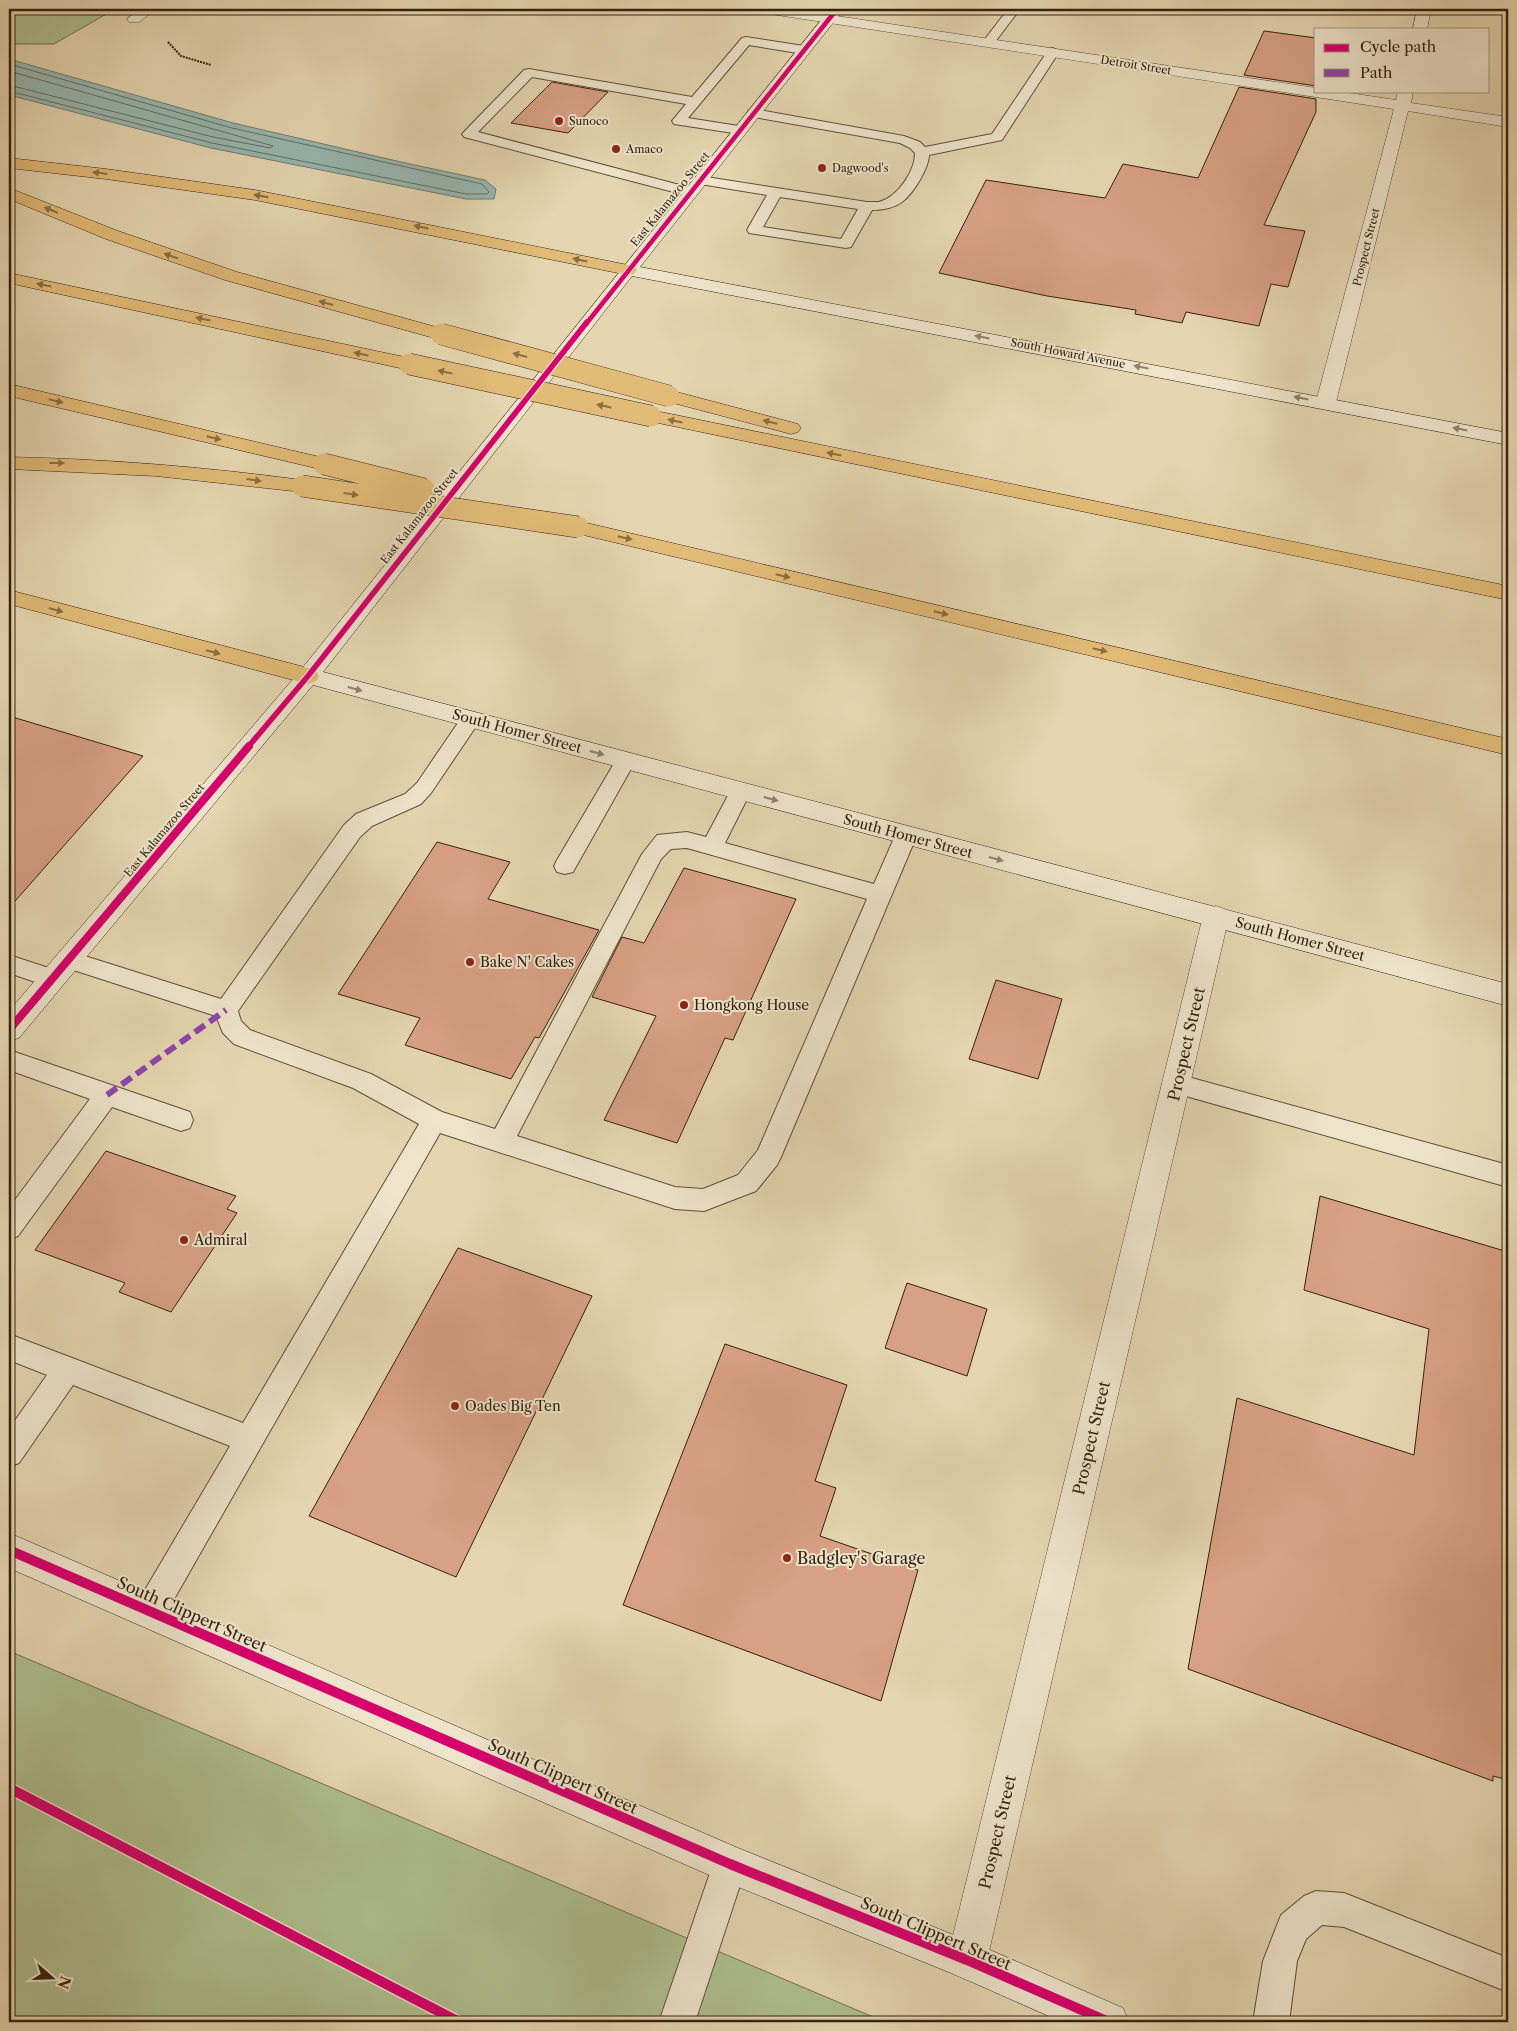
<svg xmlns="http://www.w3.org/2000/svg" width="1517" height="2031" font-family="'Libre Caslon Text',serif">
<rect width="100%" height="100%" fill="#e5d6b1"/>
<filter id="stains"><feTurbulence type="fractalNoise" baseFrequency=".004" numOctaves="4"/><feColorMatrix values="0 0 0 0 .2 0 0 0 0 .09 0 0 0 0 .02 0 0 0 .5 -.17"/></filter>
<radialGradient id="worn" r=".72"><stop offset=".6" stop-color="#630" stop-opacity="0"/><stop offset="1" stop-color="#630" stop-opacity=".3"/></radialGradient>
<path fill="#afbf8f" stroke="#72704e" d="M9,9H115L54,44H9Z
M9,1651L885,2022H9Z"/>
<path fill="#97b8b2" stroke="#6f7c70" d="M9,59L233,123L401,162L485,180L496,189L494,199H466L211,148L9,95Z"/>
<g fill="none" stroke-linecap="round" stroke-linejoin="round">
<path stroke="#666d60" stroke-width="1" d="M9,64L232,128L482,184L489,192L487,194H466L212,143L9,91
M9,71L273,146L270,148L213,137L9,85"/>
</g>
<path fill="#d8a084" stroke="#34220e" d="M1264,31L1316,38V86L1244,75Z
M552,82L608,92L568,133L511,123Z
M1239,87L1316,99V112L1264,225L1305,231L1288,287L1271,284L1259,326L1186,312L1182,323L1135,314L1136,310L1047,296L939,273L986,180L1105,198L1123,164L1198,178Z
M9,716L143,756L9,908Z
M437,842L510,862L488,899L599,930L539,1038L535,1037L511,1079L405,1045L420,1018L338,994Z
M684,868L796,899L733,1040L725,1038L677,1143L604,1120L656,1016L592,997L622,937L644,943Z
M996,980L1062,999L1038,1079L969,1059Z
M106,1151L236,1196L227,1209L237,1213L171,1312L119,1292L125,1283L35,1250Z
M1320,1196L1508,1252V1780L1493,1776V1781L1188,1669L1237,1398L1414,1455L1429,1329L1304,1290Z
M458,1248L592,1296L456,1577L309,1516Z
M907,1283L987,1309L967,1376L885,1348Z
M725,1344L847,1385L815,1481L836,1488L820,1536L918,1570L881,1701L623,1605Z"/>
<g fill="none" stroke-linecap="round" stroke-linejoin="round">
<g stroke="#604f37" stroke-width="2">
<path id="lane" d="M1008,9H1020L992,46H984L982,43Z
M746,37L804,46L810,50L804,54L749,45L688,118L745,127L747,130L745,133L740,134L674,124L672,121L686,104L532,77L478,132L695,189L697,192L695,195H685L464,137L462,134L524,70L529,69L692,97L742,38Z
M1053,48L1059,52L1002,140L929,155C929,168 913,194 902,202C894,208 882,210 872,210L851,247L846,248L749,233L747,230L767,195L700,184L693,180L700,176L867,202C871,202 875,202 879,202C898,197 915,171 915,153L910,148L900,143L754,117L747,113L749,110L754,109L904,136L920,142L925,147L992,134L1049,49ZM780,197L858,209L841,239L763,227Z
M471,712L478,714L481,719L431,793L421,804L372,826L360,837L238,1011L241,1021L250,1030L371,1074L442,1112L495,1129L642,854L657,835L687,832L706,837L733,786L740,783L747,786L751,791L725,843L874,884L898,829L906,827L914,829L917,835L781,1157L777,1165L756,1191L704,1211L675,1209L440,1133L161,1622L150,1626L139,1622L135,1611L139,1600L230,1446L73,1385L19,1463L9,1467V1429L47,1375L9,1360V1334L243,1423L419,1124L353,1088L234,1044L223,1033L216,1016L61,966L57,960L61,954L69,951L221,999L344,825L356,814L405,794L417,783L464,714ZM687,848L867,899L758,1150L738,1175L703,1189L675,1187L517,1136L661,859L671,849Z
M626,753L633,755L636,760L573,872L565,874L557,872L554,866L557,860L619,755Z
M9,955L61,972L65,979L61,986L53,988L9,973Z
M9,1050L190,1112L193,1120L190,1128L181,1131L112,1107L18,1236L9,1240V1208L90,1099L9,1070Z
M1177,1074L1508,1165V1187L1168,1091L1165,1084L1168,1077Z
M730,1847L742,1852L747,1864L695,2022H659L713,1864L718,1852Z
M1316,1891L1344,1893L1508,1958V1992L1344,1927L1322,1925L1306,1939L1297,1961L1289,2022H1253L1263,1961L1281,1915L1304,1896Z"/>
</g>
<g stroke="#604f37" stroke-width="1">
<path id="street" d="M140,9H156L139,22H129L127,19Z
M757,9H790L1316,88V91H1336L1396,100L1398,91H1413L1411,103L1508,117V127L1408,111L1336,402L1333,406L1326,408L1319,406L1316,402L1394,109L764,13Z
M1417,9H1431L1427,29H1413Z
M1216,906L1225,909L1229,916L987,1960L981,1974L967,1980L953,1974L947,1960L1203,916L1207,909Z"/>
</g>
<g stroke="#34220e" stroke-width="1">
<path id="secondary" d="M830,9H844L640,267L1508,433V445L632,276L323,672L1508,984V1006L313,685L19,1038L9,1041V1011L300,671Z
M9,1533L738,1848L981,1946L1123,2008L1129,2022H1062L956,1975L716,1878L9,1568Z"/>
</g>
<g stroke="#34220e" stroke-width="1">
<path id="highway" d="M9,158L106,169L255,190L628,265L634,266L637,270L634,274L628,275L255,200L106,179L9,168Z
M9,188L118,231L237,272L447,330L450,334L447,338L441,340L225,280L106,239L9,199Z
M9,273L409,358L416,360L418,364L416,368L409,370L9,283Z
M9,384L324,458L331,460L334,464L331,468L324,470L9,396Z
M669,390L798,424L801,428L798,432L791,434L662,400L659,396L662,392Z
M651,410L1508,586V600L644,420L641,416L644,412Z
M9,457C107,459 205,467 302,480L309,482L312,486L309,490L302,492L156,476L9,469Z
M578,521L1508,739V755L571,532L568,527L571,522Z
M9,590L308,668L316,671L319,676L316,681L308,684L9,604Z"/>
</g>
<path stroke="#34220e" stroke-width="2" stroke-dasharray="2 1" stroke-linecap="butt" d="M168,42L181,56L211,65"/>
<path stroke="#34220e" stroke-width="4.5" stroke-dasharray="5 3" stroke-linecap="butt" d="M9,1788L459,2022"/>
<use href="#lane" fill="#eee4cc" fill-rule="evenodd"/>
<use href="#street" fill="#eee4cc" fill-rule="evenodd"/>
<use href="#secondary" fill="#eee4cc" fill-rule="evenodd"/>
<use href="#highway" fill="#e2bb78" fill-rule="evenodd"/>
<g stroke="#34220e" stroke-width="22" stroke-linecap="butt">
<path id="highway-bridge" d="M441,334L669,396
M409,364L651,416
M324,464L424,489
M302,486L578,527"/>
</g>
<use href="#highway-bridge" stroke="#e2bb78" stroke-width="21"/>
<path stroke="#8e44ad" stroke-width="6" stroke-dasharray="12 6" stroke-linecap="butt" d="M107,1095L226,1010"/>
<g stroke="#eee4cc" stroke-width="6">
<path id="cycleway-far3" d="M586,324L837,9"/>
</g>
<g stroke="#eee4cc" stroke-width="8">
<path id="cycleway-far2" d="M248,747L308,676L587,322"/>
</g>
<g stroke="#eee4cc" stroke-width="11">
<path id="cycleway-far1" d="M9,1030L249,746"/>
</g>
<g stroke="#eee4cc" stroke-width="13">
<path id="cycleway" d="M9,1550L730,1864L967,1960L1109,2022
M9,1788L459,2022"/>
</g>
<use href="#cycleway-far3" stroke="#d6006c" stroke-width="4.5"/>
<use href="#cycleway-far2" stroke="#d6006c" stroke-width="5.5"/>
<use href="#cycleway-far1" stroke="#d6006c" stroke-width="8"/>
<use href="#cycleway" stroke="#d6006c" stroke-width="10"/>
</g>
<defs><path id="oneway-solid" d="M-6-.8H1V-3.2L6.5 0L1 3.2V.8H-6Z" transform="scale(1.25)"/></defs>
<g fill="#8b6e43">
<use href="#oneway-solid" transform="translate(100 173) rotate(-173)"/>
<use href="#oneway-solid" transform="translate(261 196) rotate(-170)"/>
<use href="#oneway-solid" transform="translate(51 210) rotate(-158)"/>
<use href="#oneway-solid" transform="translate(421 227) rotate(-168)"/>
<use href="#oneway-solid" transform="translate(171 256) rotate(-161)"/>
<use href="#oneway-solid" transform="translate(580 260) rotate(-168)"/>
<use href="#oneway-solid" transform="translate(44 285) rotate(-168)"/>
<use href="#oneway-solid" transform="translate(326 303) rotate(-165)"/>
<use href="#oneway-solid" transform="translate(203 319) rotate(-168)"/>
<use href="#oneway-solid" transform="translate(361 354) rotate(-168)"/>
<use href="#oneway-solid" transform="translate(520 355) rotate(-165)"/>
<use href="#oneway-solid" transform="translate(445 372) rotate(-168)"/>
<use href="#oneway-solid" transform="translate(56 401) rotate(13)"/>
<use href="#oneway-solid" transform="translate(604 406) rotate(-168)"/>
<use href="#oneway-solid" transform="translate(675 421) rotate(-168)"/>
<use href="#oneway-solid" transform="translate(770 422) rotate(-166)"/>
<use href="#oneway-solid" transform="translate(214 438) rotate(13)"/>
<use href="#oneway-solid" transform="translate(834 454) rotate(-168)"/>
<use href="#oneway-solid" transform="translate(57 463)"/>
<use href="#oneway-solid" transform="translate(254 480) rotate(8)"/>
<use href="#oneway-solid" transform="translate(351 494) rotate(8)"/>
<use href="#oneway-solid" transform="translate(625 538) rotate(13)"/>
<use href="#oneway-solid" transform="translate(783 576) rotate(13)"/>
<use href="#oneway-solid" transform="translate(56 610) rotate(16)"/>
<use href="#oneway-solid" transform="translate(941 613) rotate(13)"/>
<use href="#oneway-solid" transform="translate(1100 650) rotate(13)"/>
<use href="#oneway-solid" transform="translate(213 652) rotate(14)"/>
</g>
<g fill="#91836d">
<use href="#oneway-solid" transform="translate(982 337) rotate(-169)"/>
<use href="#oneway-solid" transform="translate(1141 367) rotate(-169)"/>
<use href="#oneway-solid" transform="translate(1301 398) rotate(-169)"/>
<use href="#oneway-solid" transform="translate(1460 429) rotate(-169)"/>
<use href="#oneway-solid" transform="translate(355 689) rotate(15)"/>
<use href="#oneway-solid" transform="translate(597 753) rotate(15)"/>
<use href="#oneway-solid" transform="translate(771 799) rotate(15)"/>
<use href="#oneway-solid" transform="translate(996 859) rotate(15)"/>
</g>
<g fill="#8f2418" stroke="#eee4cc" stroke-width="2">
<circle cx="559" cy="121" r="5"/>
<circle cx="616" cy="149" r="5"/>
<circle cx="822" cy="168" r="5"/>
<circle cx="470" cy="962" r="5"/>
<circle cx="684" cy="1005" r="5"/>
<circle cx="184" cy="1240" r="5"/>
<circle cx="455" cy="1406" r="5"/>
<circle cx="787" cy="1558" r="5"/>
</g>
<g text-anchor="middle" dominant-baseline="central" stroke-width="4" stroke-linejoin="round" paint-order="stroke">
<g font-size="11" fill="#34220e" stroke="#eee4cc">
<text transform="translate(1136 65) rotate(9)">Detroit Street</text>
<text transform="translate(670 199) rotate(-51)">East Kalamazoo Street</text>
<text transform="translate(1366 247) rotate(-76)">Prospect Street</text>
<text transform="translate(1068 353) rotate(11)">South Howard Avenue</text>
<text transform="translate(419 516) rotate(-52)">East Kalamazoo Street</text>
<text transform="translate(164 830) rotate(-50)">East Kalamazoo Street</text>
</g>
<g font-size="11" fill="#34220e" stroke="#eee4cc" text-anchor="start">
<text x="569" y="121">Sunoco</text>
<text x="626" y="149">Amaco</text>
<text x="832" y="168">Dagwood's</text>
</g>
<g font-size="14" fill="#34220e" stroke="#eee4cc">
<text transform="translate(517 731) rotate(15)">South Homer Street</text>
<text transform="translate(908 836) rotate(15)">South Homer Street</text>
<text transform="translate(1300 939) rotate(15)">South Homer Street</text>
</g>
<g font-size="14" fill="#34220e" stroke="#eee4cc" text-anchor="start">
<text x="480" y="962">Bake N' Cakes</text>
<text x="694" y="1005">Hongkong House</text>
<text x="194" y="1240">Admiral</text>
<text x="465" y="1406">Oades Big Ten</text>
</g>
<g font-size="16" fill="#34220e" stroke="#eee4cc">
<text transform="translate(1186 1044) rotate(-77)">Prospect Street</text>
<text transform="translate(1091 1438) rotate(-77)">Prospect Street</text>
<text transform="translate(192 1614) rotate(24)">South Clippert Street</text>
<text transform="translate(563 1776) rotate(24)">South Clippert Street</text>
<text transform="translate(997 1832) rotate(-77)">Prospect Street</text>
<text transform="translate(936 1933) rotate(23)">South Clippert Street</text>
</g>
<g font-size="16" fill="#34220e" stroke="#eee4cc" text-anchor="start">
<text x="797" y="1558">Badgley's Garage</text>
</g>
</g>
<rect width="1517" height="2031" fill="none" stroke="#e5d6b1" stroke-width="30"/>
<rect x="10" y="10" width="1497" height="2011" fill="none" stroke="#34220e" stroke-width="2.5"/>
<rect x="15" y="15" width="1487" height="2001" fill="none" stroke="#34220e"/>
<rect x="1314" y="28" width="175" height="65" fill="#eee4cc" stroke="#a49680"/>
<rect x="1324" y="44" width="25" height="8" fill="#d6006c" stroke="#a49680"/>
<text x="1360" y="52" font-size="15" fill="#34220e">Cycle path</text>
<rect x="1324" y="69" width="25" height="8" fill="#8e44ad" stroke="#a49680"/>
<text x="1360" y="78" font-size="15" fill="#34220e">Path</text>
<g transform="translate(52 1978) rotate(110)" stroke="#eee4cc" stroke-width="4" paint-order="stroke">
<path d="M0-4L9 19L0 12L-9 19Z" fill="#34220e"/>
<text y="-8" font-size="14" font-weight="bold" text-anchor="middle" fill="#34220e">N</text>
</g>
<rect width="100%" height="100%" filter="url(#stains)"/>
<rect width="100%" height="100%" fill="url(#worn)"/>
</svg>
